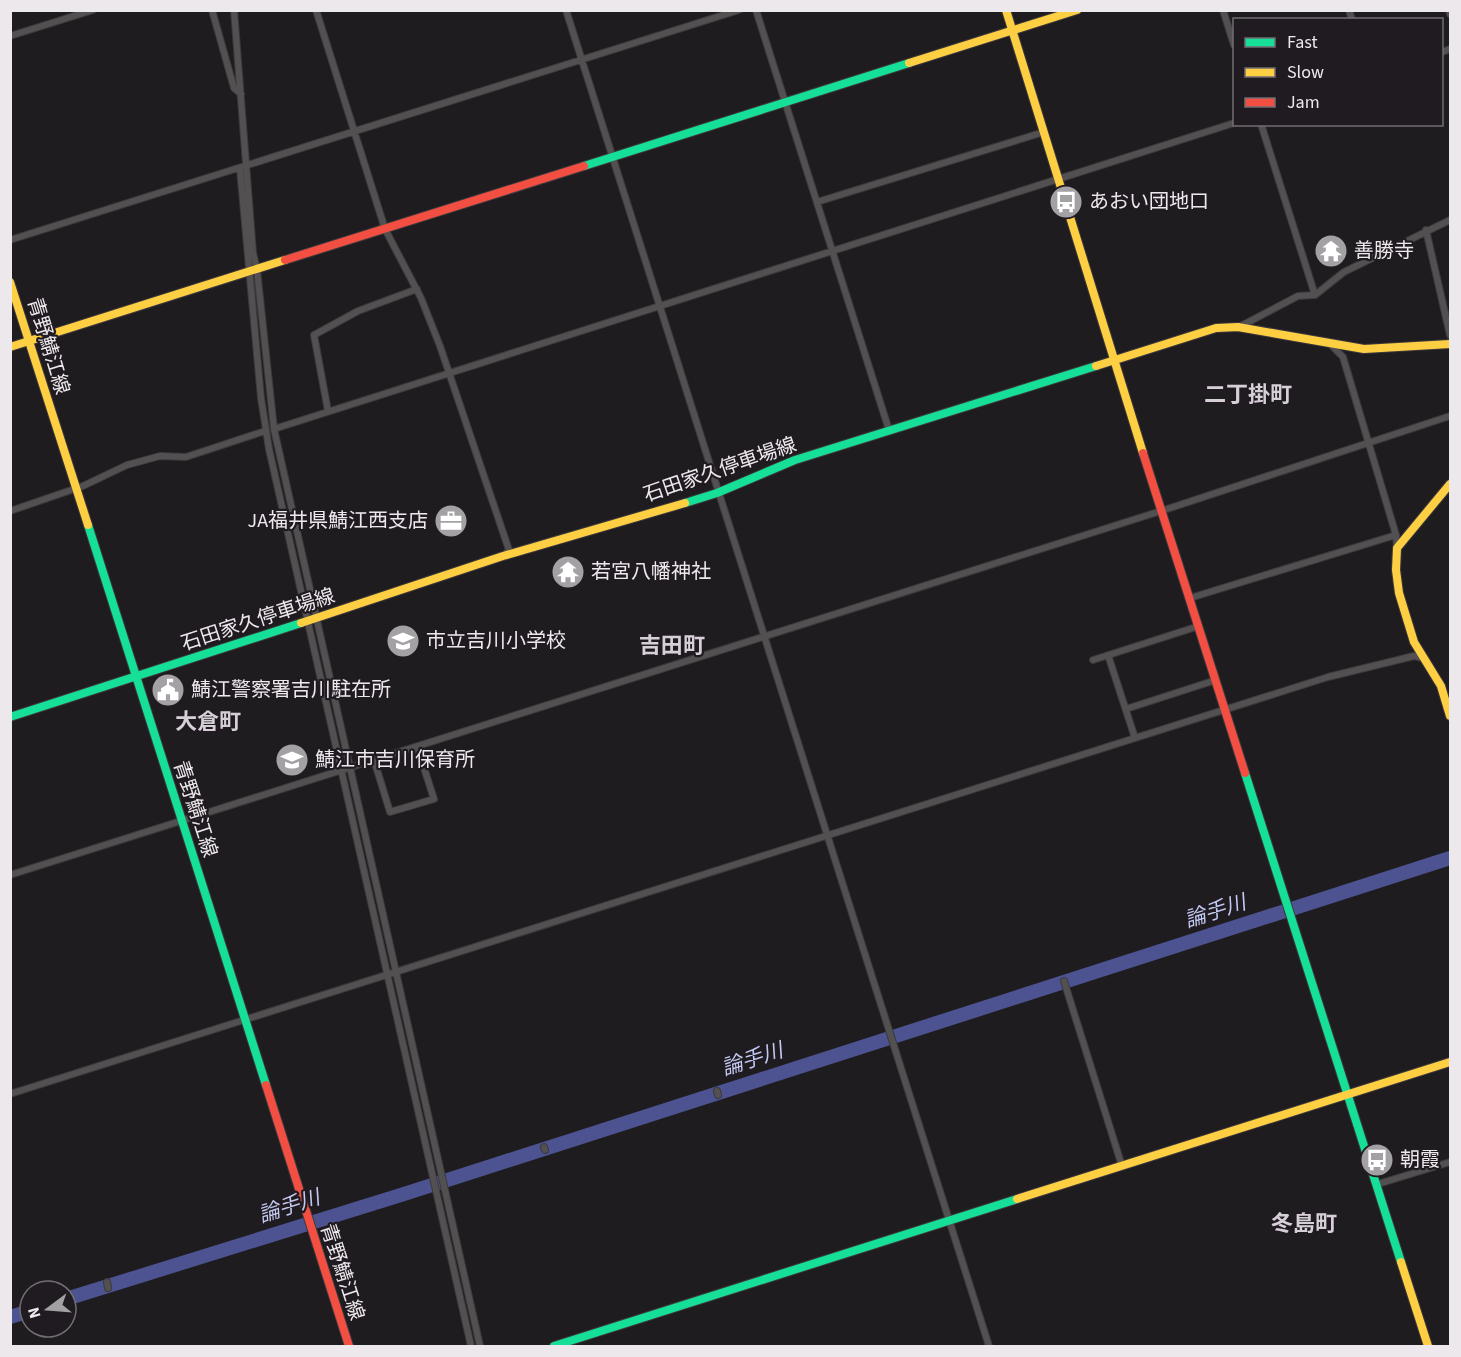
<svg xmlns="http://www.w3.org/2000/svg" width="1461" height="1357" font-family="'Source Sans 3','Noto Sans JP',sans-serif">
<rect width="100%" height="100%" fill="#1f1c20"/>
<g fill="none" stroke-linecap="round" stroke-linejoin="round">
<path stroke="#4c5390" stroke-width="14" d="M66,1299L404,1194L1450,858
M10,1317L30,1311"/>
<g stroke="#3c393c" stroke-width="8">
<path id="street" d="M212,10L234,88L241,94
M234,10L253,253L257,270L274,429L480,1346
M316,10L385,229L421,298L440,346L509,550L505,555
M566,10L989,1346
M756,10L889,430
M1223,10L1234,45
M1349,10L1352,20
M1449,10L1450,14
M10,36L93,10
M1442,52L1450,49
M1261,124L1315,295
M240,169L261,398L269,449L471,1346
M817,202L1044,132
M1426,230L1450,335
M10,240L739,10
M1239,327L1298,296L1315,295L1344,272L1450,220
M1329,343L1343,357L1396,535L1397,548
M328,411L314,335L358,311L417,289
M274,429L1234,123
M10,511L83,486L127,465L160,456L186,457L265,431
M1190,598L1396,535
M1108,655L1135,738
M1093,660L1199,626
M1126,709L1216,680
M374,760L390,812L434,799L417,746
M10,875L1161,511L1450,416
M1064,981L1122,1166
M717,1091L718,1095
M10,1094L1328,677L1414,656L1423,658
M544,1147L545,1150
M1378,1184L1450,1162
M107,1282L108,1288"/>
</g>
<g stroke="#3c393c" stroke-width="10">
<path id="fast" d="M584,166L909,63
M685,503L717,493L795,460L1096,366
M88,525L266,1085
M10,717L301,623
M1245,773L1401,1262
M554,1346L1017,1199"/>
</g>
<g stroke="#3c393c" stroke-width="10">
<path id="slow" d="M1006,10L1143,453
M909,63L1077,10
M10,282L88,525
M10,347L285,260
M1096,366L1216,328L1238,327L1364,349L1450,344
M1450,484L1397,548L1396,570L1399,593L1414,642L1441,686L1450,716
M301,623L503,556L685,503
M1017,1199L1450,1062
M1401,1262L1428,1346"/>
</g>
<g stroke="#3c393c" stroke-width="10">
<path id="jam" d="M285,260L584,166
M1143,453L1245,773
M266,1085L349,1346"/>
</g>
<use href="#street" stroke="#525051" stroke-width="6"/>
<use href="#fast" stroke="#16e098" stroke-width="8"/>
<use href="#slow" stroke="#ffcf43" stroke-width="8"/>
<use href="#jam" stroke="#f24e42" stroke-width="8"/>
</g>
<defs>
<g id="bus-disc" transform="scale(1.725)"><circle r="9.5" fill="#a4a1a5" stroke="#201b21"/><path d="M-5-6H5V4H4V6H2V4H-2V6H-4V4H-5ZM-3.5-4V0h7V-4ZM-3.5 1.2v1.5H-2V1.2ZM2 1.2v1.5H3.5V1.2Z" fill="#fff"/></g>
<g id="temple-disc" transform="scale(1.725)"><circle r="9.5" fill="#a4a1a5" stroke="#201b21"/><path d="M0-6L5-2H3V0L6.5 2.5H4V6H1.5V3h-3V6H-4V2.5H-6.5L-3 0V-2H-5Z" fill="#fff"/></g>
<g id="office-disc" transform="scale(1.725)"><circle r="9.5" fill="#a4a1a5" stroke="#201b21"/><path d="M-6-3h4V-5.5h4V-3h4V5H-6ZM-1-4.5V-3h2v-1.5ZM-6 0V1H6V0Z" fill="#fff"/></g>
<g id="school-disc" transform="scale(1.725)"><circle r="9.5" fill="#a4a1a5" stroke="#201b21"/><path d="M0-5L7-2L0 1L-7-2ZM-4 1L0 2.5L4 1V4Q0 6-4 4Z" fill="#fff"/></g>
<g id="civic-disc" transform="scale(1.725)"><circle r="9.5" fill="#a4a1a5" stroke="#201b21"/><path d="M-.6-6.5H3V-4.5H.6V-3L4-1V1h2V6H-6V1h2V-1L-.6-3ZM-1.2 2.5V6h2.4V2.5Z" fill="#fff"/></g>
</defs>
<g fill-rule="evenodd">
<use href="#bus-disc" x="1066" y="202"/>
<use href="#temple-disc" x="1331" y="251"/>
<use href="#office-disc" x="451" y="521"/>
<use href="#temple-disc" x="568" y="572"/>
<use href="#school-disc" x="403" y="641"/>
<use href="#civic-disc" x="168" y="690"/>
<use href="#school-disc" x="292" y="760"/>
<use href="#bus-disc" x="1377" y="1160"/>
</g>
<g text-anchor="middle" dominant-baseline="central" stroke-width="4.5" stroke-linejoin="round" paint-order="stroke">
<g font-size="20" fill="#ece8ec" stroke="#201b21" text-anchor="start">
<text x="1089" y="202">あおい団地口</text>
<text x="1354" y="251">善勝寺</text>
<text x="428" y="521" text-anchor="end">JA福井県鯖江西支店</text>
<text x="591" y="572">若宮八幡神社</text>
<text x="426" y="641">市立吉川小学校</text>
<text x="191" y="690">鯖江警察署吉川駐在所</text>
<text x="315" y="760">鯖江市吉川保育所</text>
<text x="1400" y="1160">朝霞</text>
</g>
<g font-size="20" fill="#ece8ec" stroke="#201b21">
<text transform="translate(48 346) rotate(73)">青野鯖江線</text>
<text transform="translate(720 470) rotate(-19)">石田家久停車場線</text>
<text transform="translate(258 620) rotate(-18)">石田家久停車場線</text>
<text transform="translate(195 809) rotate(72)">青野鯖江線</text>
<text transform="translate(342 1272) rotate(72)">青野鯖江線</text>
</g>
<g font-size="21" font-style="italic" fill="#c3caf1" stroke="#201b21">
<text transform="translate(1215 911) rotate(-18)">論手川</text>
<text transform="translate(752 1059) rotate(-18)">論手川</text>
<text transform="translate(289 1206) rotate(-18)">論手川</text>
</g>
<g font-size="22" font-weight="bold" fill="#d6cfd7" stroke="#201b21">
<text x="1248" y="395">二丁掛町</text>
<text x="672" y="646">吉田町</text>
<text x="208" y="722">大倉町</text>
<text x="1304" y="1224">冬島町</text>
</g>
</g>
<rect width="1461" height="1357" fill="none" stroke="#ece8ec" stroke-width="24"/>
<rect x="1233" y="18" width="210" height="108" fill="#201b21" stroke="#726d72" stroke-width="1.5"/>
<rect x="1245" y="38" width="30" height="9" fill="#16e098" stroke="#726d72" stroke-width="1.5"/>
<text x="1287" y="48" font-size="18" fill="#ece8ec">Fast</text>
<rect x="1245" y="68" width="30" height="9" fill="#ffcf43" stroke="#726d72" stroke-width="1.5"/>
<text x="1287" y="78" font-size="18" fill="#ece8ec">Slow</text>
<rect x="1245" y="98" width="30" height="9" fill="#f24e42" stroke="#726d72" stroke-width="1.5"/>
<text x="1287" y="108" font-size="18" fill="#ece8ec">Jam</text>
<g transform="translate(48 1309) rotate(254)"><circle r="28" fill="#201b21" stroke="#726d72" stroke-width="1.5"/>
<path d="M0-4.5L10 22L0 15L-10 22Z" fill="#a4a1a5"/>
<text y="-9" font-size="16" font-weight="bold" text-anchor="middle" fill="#ece8ec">N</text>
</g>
</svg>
